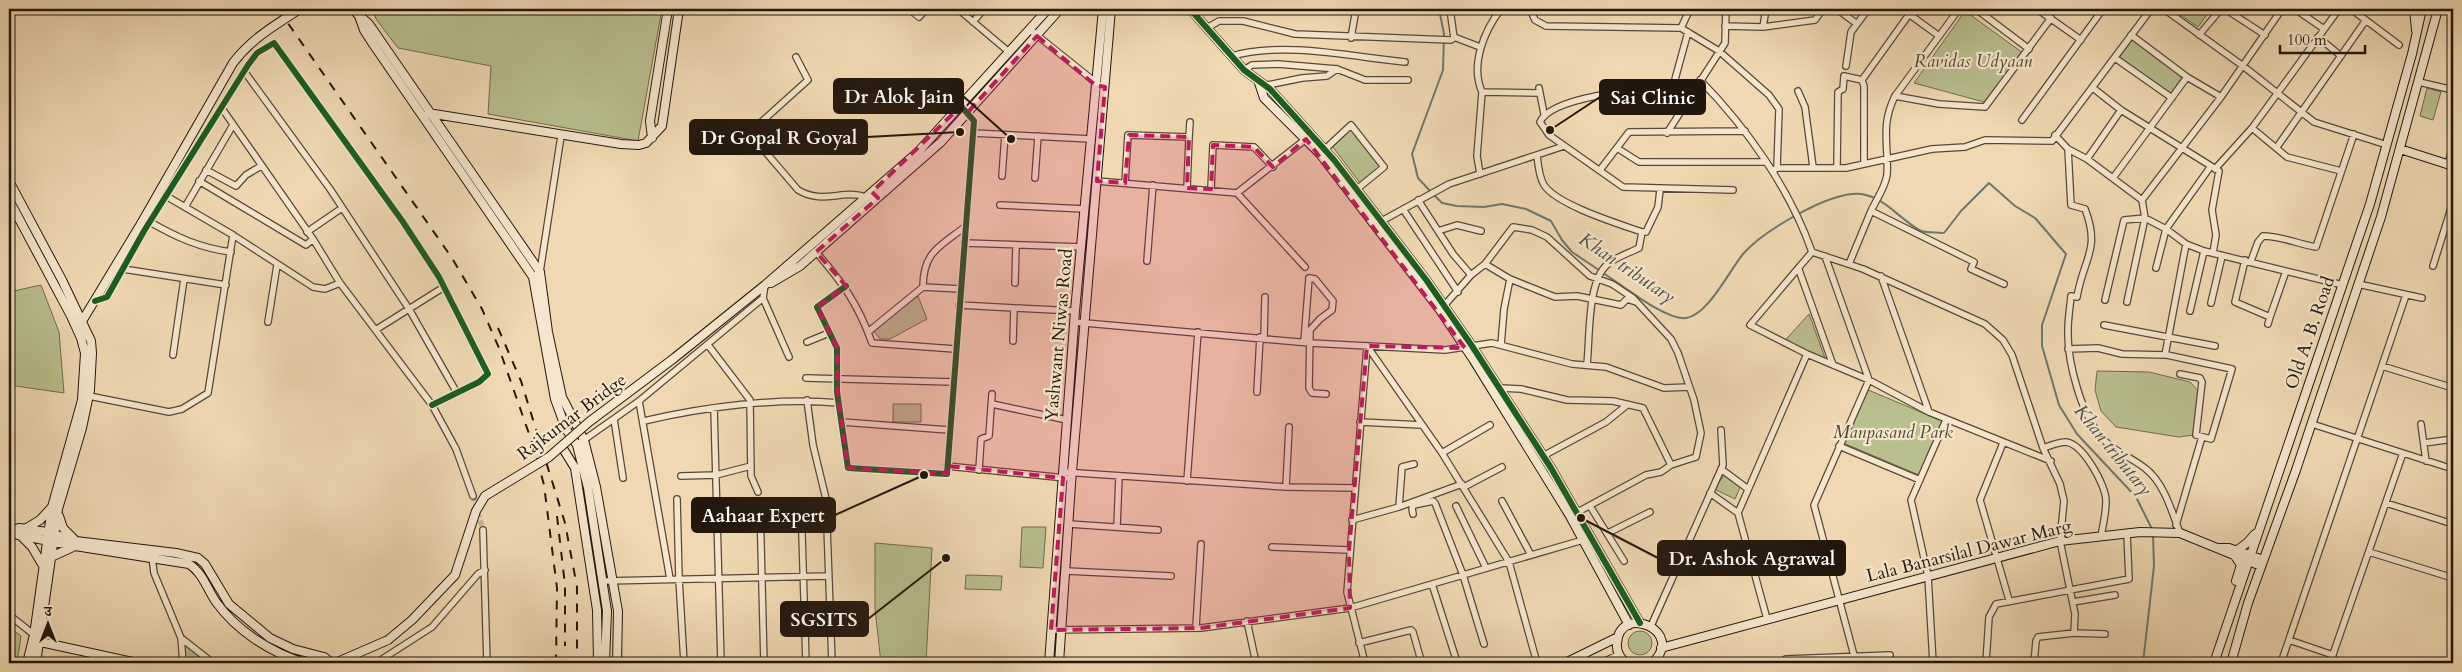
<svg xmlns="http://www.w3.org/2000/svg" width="2462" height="672" font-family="Cardo,'Noto Serif Devanagari',serif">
<rect width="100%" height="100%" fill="#f0d9b2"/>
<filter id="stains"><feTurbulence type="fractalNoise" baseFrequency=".004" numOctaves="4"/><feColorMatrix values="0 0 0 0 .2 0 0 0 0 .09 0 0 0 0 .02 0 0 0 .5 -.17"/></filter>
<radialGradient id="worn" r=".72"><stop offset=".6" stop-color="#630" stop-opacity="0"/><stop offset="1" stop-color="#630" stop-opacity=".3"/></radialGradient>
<path fill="#b9bf8d" stroke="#6e6b4e" d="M373,9H662L638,141L488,114L491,66L398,48L376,19Z
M2172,9H2211L2198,27Z
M1965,11L2023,53L1984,102L1914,83Z
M2133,39L2183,76L2168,97L2118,59Z
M2427,88L2441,92L2433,120L2420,116Z
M1350,127L1385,166L1361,184L1332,146Z
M41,285L59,332L64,393L9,385V292Z
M918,296L927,319L890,339H880L873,330Z
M1809,314L1825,358V364L1781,345Z
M2097,371L2149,372L2190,382L2201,394L2194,435L2179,437L2116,427L2101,411L2095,390Z
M1866,389L1942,421L1919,475L1843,443Z
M893,404H921V422H893Z
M1725,474L1742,483L1735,499L1714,489Z
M1022,527H1046L1043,568L1020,567Z
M875,543L932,548L926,663H881L875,609Z
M966,575L1002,576L1001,590L965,589Z
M9,627L21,636L17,663H9Z
M1628 643a12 12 0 1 1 24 0a12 12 0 1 1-24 0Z
M182,640L212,663H183Z"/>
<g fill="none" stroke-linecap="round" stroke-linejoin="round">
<path stroke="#6b7871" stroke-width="2" d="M1431,192L1418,178L1412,154L1443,70L1444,34L1439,9
M1434,195L1442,203L1457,206L1484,207L1502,204L1526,209L1551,221L1562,240L1572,252L1599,270
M1603,273C1621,284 1666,321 1686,318C1708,315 1729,271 1743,254C1763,231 1822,197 1852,194C1881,191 1898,219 1921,231C1927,233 1937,232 1944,233L1961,211L1989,183L2015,206L2035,218L2066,254L2042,325V346L2059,405L2077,434L2136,497L2152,529
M2143,663L2154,566L2153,534"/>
<path stroke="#9bb9b3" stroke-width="10" d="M9,11L10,9"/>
<path stroke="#c7b291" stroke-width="5.5" stroke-dasharray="5.5 3" stroke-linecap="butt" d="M473,496L483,530"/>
<g stroke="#564837" stroke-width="8">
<path id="street" d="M909,9L919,17L926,9
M958,9L1009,52
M1530,9L1535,20L1546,26L1681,28L1690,9
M1837,9L1857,24
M1902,9L1939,36
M1976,9L2029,49
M2037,9L2081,40
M2164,9L2243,66L2314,122L2387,145
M2225,9L2265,35
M2295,9L2324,29
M2351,9L2399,45
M973,22L984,9
M1725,26L1763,27L1815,20L1823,9
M1763,27L1766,9
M1207,28L1219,21H1243L1295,34L1451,40L1454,38L1450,9
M1681,28L1719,51L1769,95L1779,109L1777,168L1774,170
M1029,29L1099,85
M1688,32L1674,83L1664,88C1637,89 1551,97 1540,122L1549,135L1623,187L1733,190
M2131,35L2187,77L2221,97
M2199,35L2221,9
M1454,37L1480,47
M2318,37L2341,56
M1351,38L1356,9
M1232,56C1281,41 1354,57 1405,62
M796,57L808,80L758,125L755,133L757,142L798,190C823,205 842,189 866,197
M2115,58L2172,98
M1846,66L1851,32L1868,9
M1244,70L1252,65L1278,64L1337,69L1365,80H1408
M244,71L330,189L409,309L457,393
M1700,80C1747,128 1790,189 1812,252
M1862,80L1913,9
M1862,80L1864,86V163
M2419,82L2453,90
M1263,86L1302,78L1327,76L1337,69
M1539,88L1544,114
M2093,88L2121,110L2219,171L2212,210L2216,235L2213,253
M1798,91L1805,107L1813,167
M1482,92L1539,93
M1895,96L1939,104L1985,107L2051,18
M221,107L313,239L340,283L432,405L456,449L473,496
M2022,120L2103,9
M2252,128L2287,157L2341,171
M973,133L1091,139
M1667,133L1725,43L1726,9
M2055,135L2068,149L2087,159L2142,200L2145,218L2166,229L2186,244L2204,251L2343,285
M1189,137L1190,122
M2277,147L2366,20
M1617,148L1639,162H1766
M2068,149L2071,205L2085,209C2101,250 2083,259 2077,297L2071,296C2070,307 2068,319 2068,330C2067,362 2082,419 2105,441C2118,454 2133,458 2146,469C2164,483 2172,512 2180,533
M1322,152L1351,125L1384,167L1357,189
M1537,155C1538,165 1539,177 1544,185C1557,205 1619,224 1642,232
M2087,159L2121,110
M2448,164L2453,145
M1837,167L1838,92L1843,89L1844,76L1862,80
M1777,168H1846L1932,149L1965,147L1985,140L2052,141L2151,9
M2215,169L2252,128L2339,9
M206,170L236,186L246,175L261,166
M1600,170L1629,132L1745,131
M1480,174L1477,156L1482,92C1470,65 1484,31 1501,9
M1002,176L1005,135
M1035,178L1038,136
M2113,178L2187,77
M199,181L306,245L313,239
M1097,181L1237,193L1306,139
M1125,183L1128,135L1189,137L1187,188
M1211,189L1213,145L1254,147L1273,167
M1237,193L1305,267
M166,196L233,235L313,287L325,289L340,283
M1418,200L1453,254L1471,275
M2142,200L2221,97L2282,9
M1000,205L1085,209
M185,207L233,125
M1403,209L1458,292
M1871,211C1876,200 1885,188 1887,175C1889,145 1880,126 1895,96L1959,9
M150,222C176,237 200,248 231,252
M1378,223L1449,184L1564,146
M1438,231L1457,225L1481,231
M307,232L342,208
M964,243L1082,247
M816,252C843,283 858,304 872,343L955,349
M1812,252L1863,269L1985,324L2003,340L2012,355L2043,448L2060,484L2064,501L2060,541L2075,614L2074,633
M1812,252L1750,325L1807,354L1869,380L1929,412L2051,461
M1825,256L1869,380L1814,505L1856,663
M2245,260L2235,302L2270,317L2268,324
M1147,261L1153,185
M2251,261L2258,242L2263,236C2281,236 2298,244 2316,247L2354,134
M1485,264L1510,279L1555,297L1577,296L1621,305L1627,299L1636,302
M1849,264L1871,211L1974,262L1971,269L2004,284
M2433,266L2453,202
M2156,268L2166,229L2211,166
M123,269L226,285
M1799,270L1833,365
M1881,276L1929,412
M533,277L540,272L561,136
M1015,283L1016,245
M2358,284L2422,298
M765,285L763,298L789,357
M846,286L817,307L837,348V392L848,468L947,474L974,121L961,106
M923,287C923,251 941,246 966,226
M2105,300L2124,220L2145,218L2127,302
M95,301L107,297L144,231L248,65L257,53L274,43L403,222L439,277L488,374L479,382L432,405
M2211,303L2222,256
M959,305L1014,308
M1443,307L1471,275L1485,264L1513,227L1532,230L1547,237L1590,276L1612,284L1633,298L1671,339L1678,353L1694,400L1701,433L1696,457L1671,465L1661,472L1646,475L1574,514
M2190,311L2204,251
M2270,317L2286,271
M268,322L277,265
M1074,322L1310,343L1445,350L1492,343L1572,364L1606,367L1664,388L1689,387
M2104,325L2215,346
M377,329L444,287
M868,332L923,287L960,289
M1264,338L1265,297
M1013,341L1014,308L1075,311
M807,342L829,333
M1304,342L1309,278L1315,279L1333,301L1332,310L1320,319L1310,330L1309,388L1312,393L1326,394
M708,345L750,400L751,476L758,492
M1501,345L1504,309L1510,279
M1367,346L1442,453
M2068,349L2098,348L2122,354L2167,355L2232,369L2211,439L2196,435L2202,382L2200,378L2180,374
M173,355L184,279
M2165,355L2186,244
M1587,364C1590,338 1587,280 1608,264C1616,257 1629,253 1639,248L1642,232H1646L1658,207L1660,190
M2382,366L2453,388
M806,378L953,382
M1498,391L1500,388L1521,389L1567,400L1613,401L1643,408L1671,465
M1257,392L1260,337
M89,396L169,412L182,409L208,393L233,235
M807,400L813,445L826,499L832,663
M639,401L670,579
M992,404L1067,420
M714,409L721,663
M614,419L623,478
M644,421C703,407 779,397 839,403
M842,422L949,430
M1360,422L1422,425
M2312,424L2453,469
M2421,424L2426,461
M1490,425L1442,453L1509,562L1537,663
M581,442L639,401L763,298
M2003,443L1980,500L2009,600
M2424,443L2453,439
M1839,446L1920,480
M2043,448C2050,446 2058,442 2066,442C2083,444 2106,485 2106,501C2106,513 2103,525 2101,536
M1543,456L1606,422L1627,405
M947,466L1066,478
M1721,469L1748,489
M979,470L981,439L989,436L992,394
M1063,472L1286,487L1355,488
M681,476L716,475L751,466
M1187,481L1198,332
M1286,487L1289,427
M1464,487L1502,467
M1710,493L1738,513
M677,499L679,579L684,663
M1502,501L1531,555
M801,502L806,663
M2386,503L2453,524
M760,506L764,663
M1456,506L1486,568
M1590,506L1624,561
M1399,507L1402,467L1414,464
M1413,514L1412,508L1414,505L1433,501L1435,503L1463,575L1484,644
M1352,520L1399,507L1462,484
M1069,524L1158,530
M2176,525L2202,437
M1117,527L1119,476
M483,530L487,663
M1608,533L1650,512
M1272,547L1349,550
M2369,552L2453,578
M152,557L154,573L181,638L213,663
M1066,571L1171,576
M604,581L828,576
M1432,584L1456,659
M2073,602L2115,595
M9,615L37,637
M1767,619L1738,513L1807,354
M1247,621L1256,663
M1651,626L1723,465L1721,430
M1196,627L1201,544
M1051,630L1201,628L1350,608L1583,540
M181,638L183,663
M2289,640L2333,655
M1359,643L1411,630L1413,632L1420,657
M1786,659L1890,655
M1198,661V663
M1986,661L2025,663
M376,663L432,627L478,574L485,570
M1365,663L1347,592L1367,346
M1933,663L1928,576L1911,500L1946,420
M1986,663L1989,617L1996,604L2129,579L2127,534
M2034,663L2036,641L2038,637L2074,633L2105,634
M2281,663L2406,295
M2330,663L2403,453"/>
</g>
<g stroke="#22170e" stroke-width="10">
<path id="secondary" d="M352,9L369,24L540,272L548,332L562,397L584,440L596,487L618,611L617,663
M1190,9L1244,70L1270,89L1334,160L1427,281L1472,346L1551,468L1640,623
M2414,9L2416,30
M359,16L364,30L373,44L533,277L555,399L566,429L577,445L588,488L607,611L605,663
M1259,83L1264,98L1320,154L1440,310L1473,359L1570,516L1629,625
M428,113L621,144L639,145L646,143L662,126L679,9
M652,138L650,121L668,9
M2400,149L2453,166
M9,181L62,280L91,341L92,353L90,390L82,428L58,509L36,663
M9,200L71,316L81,338L85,353L82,400L52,507L34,635L27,663
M771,283L800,266L941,142L1060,9
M81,323L142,222
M673,359L765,285L918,152L1048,9
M562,447L575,468L597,610L598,663
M59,516L63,528L74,539
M25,529L40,520L52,507
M10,531L18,535L75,546L189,564C203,573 207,589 216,602C237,631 271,653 305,663
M11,531L19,528L47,532L76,541L176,553L198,558L205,564L229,604L270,638L293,649L324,657L332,663
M21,536L32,547L42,564
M2220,548H2229L2263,560
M2236,551L2247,543L2255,534
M2235,556L2241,565L2236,581
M51,557L73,547
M36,641L137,663
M1661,648L2060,541L2140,532L2180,533L2261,566
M335,663L388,640
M1049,663L1075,311L1103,9
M1059,663L1071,484L1111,9
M1565,663L1618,637
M1603,663L1619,656
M1626,663C1620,658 1616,651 1617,643C1620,602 1687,632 1652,663
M2214,663L2370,204L2412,54L2422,9
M2231,663L2248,603L2296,470L2381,217L2438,9"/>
</g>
<use href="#street" stroke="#f5e6cd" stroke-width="5.5"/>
<use href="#secondary" stroke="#f5e6cd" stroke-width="8"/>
<path stroke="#22170e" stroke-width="2" stroke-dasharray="9 9" stroke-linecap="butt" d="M278,9L452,258L482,309L499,348L534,448L544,485L557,588L556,663
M498,328L521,381L565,523L577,587V663
M557,516L565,585V646"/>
<g stroke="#22170e" stroke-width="10" stroke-linecap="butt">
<path id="secondary-bridge" d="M142,222L233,63C251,39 275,25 300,9
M388,640L412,620L455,575L476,511L485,496L549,457L589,422L673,359"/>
</g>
<use href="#secondary-bridge" stroke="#f5e6cd" stroke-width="8"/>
<g stroke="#f5e6cd" stroke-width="9">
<path id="cycleway" d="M1190,9L1244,70L1270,89L1334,160L1427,281L1472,346L1551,468L1640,623
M846,286L817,307L837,348V392L848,468L947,474L974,121L961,106
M95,301L107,297L144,231L248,65L257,53L274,43L403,222L439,277L488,374L479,382L432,405"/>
</g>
<use href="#cycleway" stroke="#1b5e20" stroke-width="6"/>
</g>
<path fill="#c2185b" fill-opacity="0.2" stroke="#c2185b" stroke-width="4" stroke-dasharray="10 6" stroke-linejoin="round" d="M1037,36L1095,85L1105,87L1097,181L1125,183L1129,135L1189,137L1187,188L1211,189L1213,145L1254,147L1273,167L1306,139L1465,348L1367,346L1349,550L1350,608L1201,628L1051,630L1063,478L947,466V474L848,468L837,392V348L817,307L846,286L816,252L878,198L872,192L961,106L968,112Z"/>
<g text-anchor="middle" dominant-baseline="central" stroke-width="4.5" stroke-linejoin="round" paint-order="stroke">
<g font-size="18" font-style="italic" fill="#4f4934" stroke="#f5e6cd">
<text x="1973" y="61">Ravidas Udyaan</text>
<text x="1893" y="432">Manpasand Park</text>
</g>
<g font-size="18" fill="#22170e" stroke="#f5e6cd">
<text transform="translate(2310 333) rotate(-71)">Old A. B. Road</text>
<text transform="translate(1059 335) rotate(-85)">Yashwant Niwas Road</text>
<text transform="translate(572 417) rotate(-37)">Rajkumar Bridge</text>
<text transform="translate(1969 551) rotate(-14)">Lala Banarsilal Dawar Marg</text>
</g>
<g font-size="19" font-style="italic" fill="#4c5048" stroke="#f5e6cd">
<text transform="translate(1627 268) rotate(34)">Khan tributary</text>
<text transform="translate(2113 450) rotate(51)">Khan tributary</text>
</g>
</g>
<path fill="none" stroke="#22170e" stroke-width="2" d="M1011 139L963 96M1550 130L1600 97M960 132L867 137M924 475L835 515M1581 518L1658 558M946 558L868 619"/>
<g fill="#22170e" stroke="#f5e6cd" stroke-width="2">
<circle cx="1011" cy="139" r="5"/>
<circle cx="1550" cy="130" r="5"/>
<circle cx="960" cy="132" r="5"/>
<circle cx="924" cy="475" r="5"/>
<circle cx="1581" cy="518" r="5"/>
<circle cx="946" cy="558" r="5"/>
</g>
<g fill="#22170e" stroke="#22170e" stroke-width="2">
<rect x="834" y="79" width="129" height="34" rx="5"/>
<rect x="1600" y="80" width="105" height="34" rx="5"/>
<rect x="690" y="120" width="177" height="34" rx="5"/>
<rect x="692" y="498" width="143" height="34" rx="5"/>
<rect x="1658" y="541" width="187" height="34" rx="5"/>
<rect x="781" y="602" width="87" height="34" rx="5"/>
</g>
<g font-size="19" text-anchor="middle" font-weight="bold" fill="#fff">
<text x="899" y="103">Dr Alok Jain</text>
<text x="1653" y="104">Sai Clinic</text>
<text x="779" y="144">Dr Gopal R Goyal</text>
<text x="763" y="522">Aahaar Expert</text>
<text x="1752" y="565">Dr. Ashok Agrawal</text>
<text x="824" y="626">SGSITS</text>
</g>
<rect width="2462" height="672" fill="none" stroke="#f0d9b2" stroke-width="30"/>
<rect x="10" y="10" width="2442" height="652" fill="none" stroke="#22170e" stroke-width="2.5"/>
<rect x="15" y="15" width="2432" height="642" fill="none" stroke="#22170e"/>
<g transform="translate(48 624)" stroke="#f5e6cd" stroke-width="4" paint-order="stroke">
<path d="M0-4L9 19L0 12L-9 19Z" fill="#22170e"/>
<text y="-8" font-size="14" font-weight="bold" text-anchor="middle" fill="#22170e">उ</text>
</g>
<path d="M2280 45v8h85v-8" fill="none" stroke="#22170e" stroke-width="2.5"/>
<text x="2287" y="45" font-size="15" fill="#22170e" stroke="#f5e6cd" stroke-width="4" paint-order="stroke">100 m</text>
<rect width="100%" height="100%" filter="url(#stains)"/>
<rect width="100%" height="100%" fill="url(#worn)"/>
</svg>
